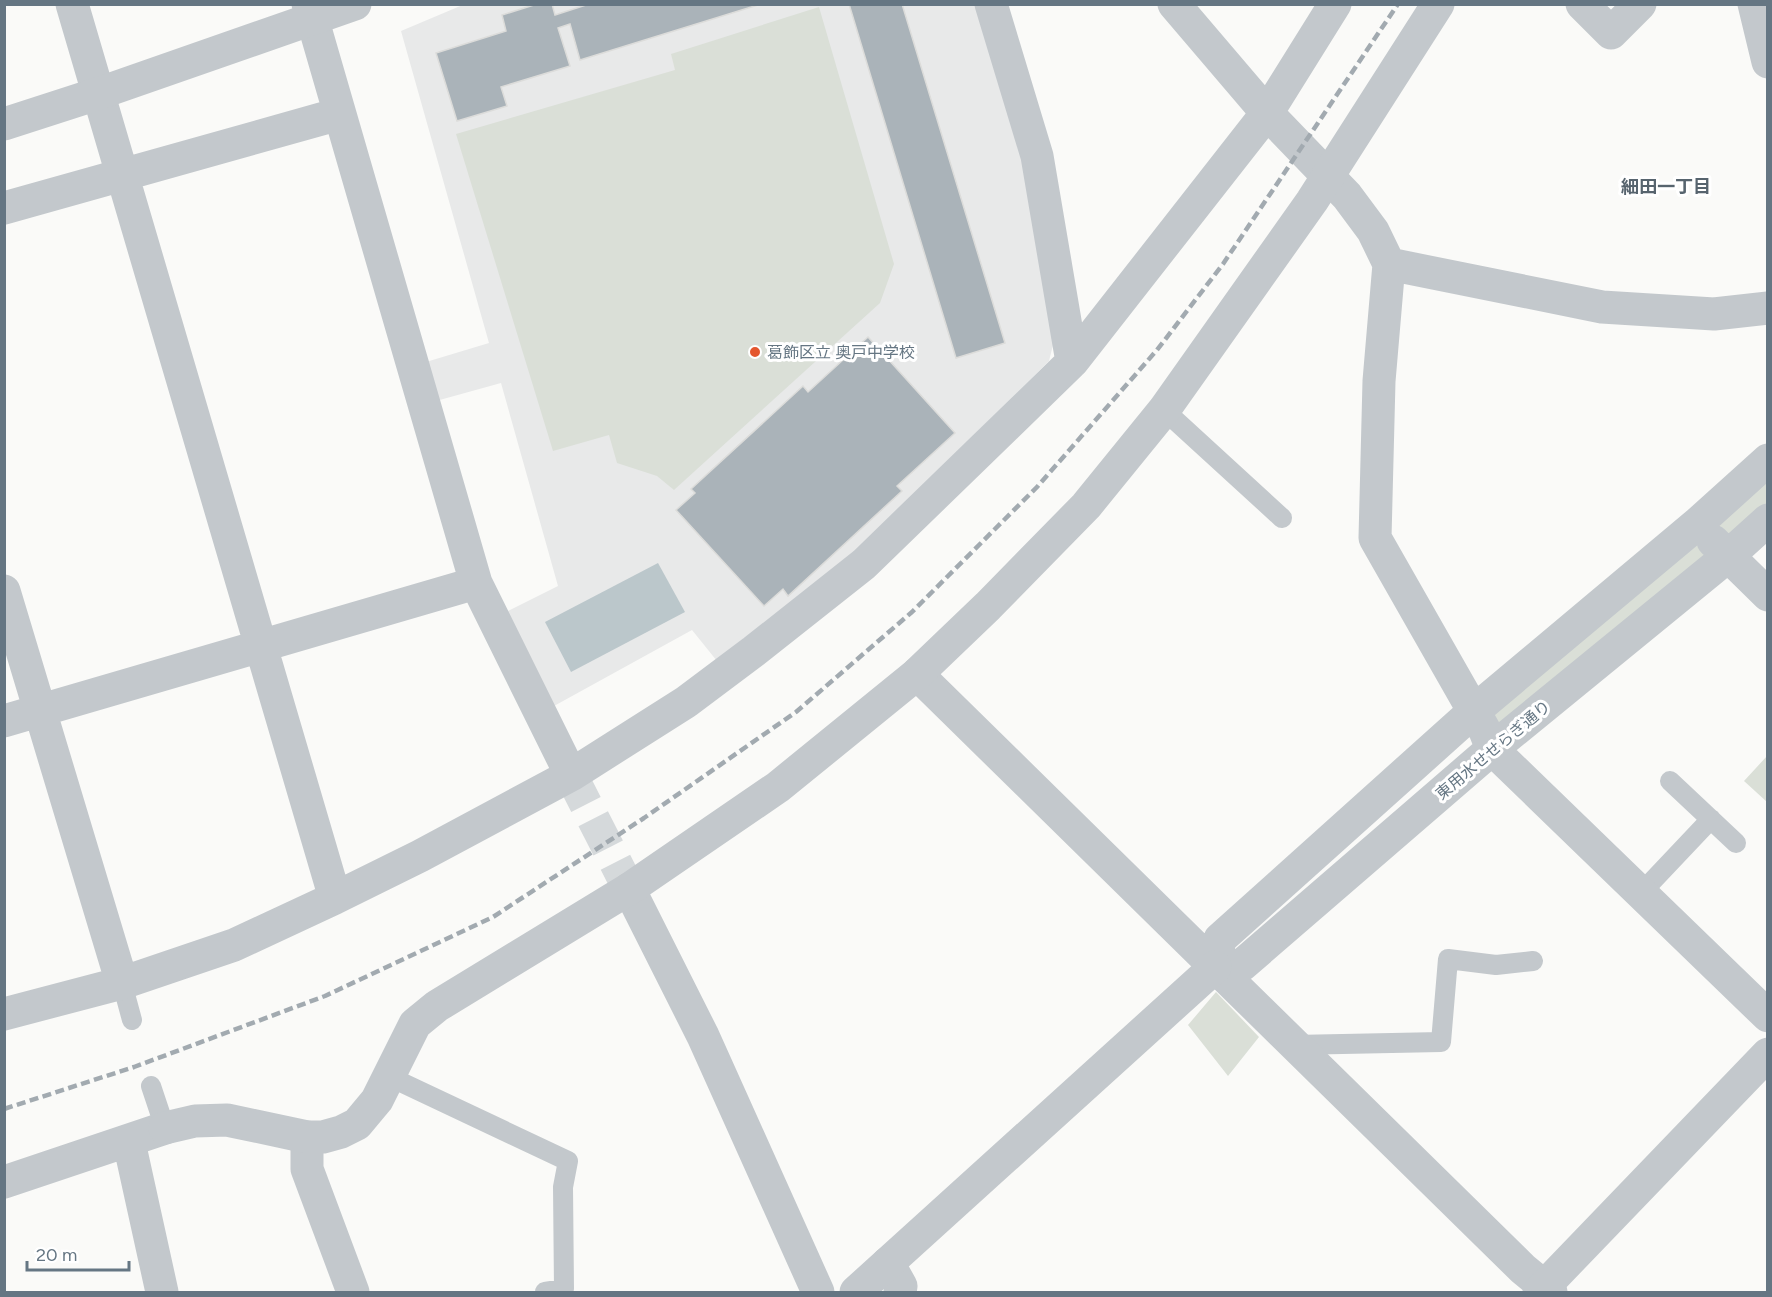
<svg xmlns="http://www.w3.org/2000/svg" width="1772" height="1297" font-family="Figtree,'Noto Sans JP',sans-serif">
<rect width="100%" height="100%" fill="#fafaf8"/>
<path fill="#e8e9e9" d="M465,4L978,5L1027,159L1056,333L1049,361L852,555L717,661L692,630L554,706L506,612L558,586L501,383L436,401L426,362L489,343L401,31Z"/>
<path fill="#dadfd7" d="M819,7L894,264L880,303L674,490L657,476L617,463L609,435L553,451L456,134L675,70L671,54Z
M1767,470V514L1727,552L1705,528Z
M1700,532L1723,556L1493,745L1482,716Z
M1767,756V802L1744,781Z
M1216,992L1259,1037L1228,1076L1188,1025Z"/>
<path fill="#bbc7cb" d="M658,563L685,612L571,672L545,622Z"/>
<path fill="#aab3b9" stroke="#dcdcda" stroke-width="1.5" d="M537,4H552L555,15L589,4H761L580,60L570,24L558,28L570,66L501,87L507,106L457,121L436,53L506,31L502,15Z
M849,4H902L1005,343L956,358Z
M868,337L955,433L897,486L902,491L788,596L783,589L764,606L676,510L695,493L691,489L803,386L808,392Z"/>
<g fill="none" stroke-linecap="round" stroke-linejoin="round">
<path stroke="#d5d9db" stroke-width="33" stroke-dasharray="33 16" stroke-linecap="butt" d="M571,775L629,889"/>
<path stroke="#c3c8cc" stroke-width="20" d="M1164,410L1282,518
M1670,781L1736,843
M1641,893L1711,819
M122,983L132,1020
M1293,1045L1441,1042L1448,959L1496,965L1533,961
M390,1077L568,1161L563,1187L564,1289L545,1292
M151,1086L165,1128"/>
<path stroke="#c3c8cc" stroke-width="33" d="M72,4L335,898
M308,4L476,583L571,775
M991,4L1037,156L1072,362
M1174,4L1267,113L1347,196L1373,231L1389,264L1379,381L1375,538L1485,731L1492,749L1768,1016
M1582,4L1611,33L1640,4
M1754,4L1768,62
M4,208L339,114
M1389,264L1602,307L1714,314L1768,308
M1768,460L1697,524L1474,711L1220,939L1215,967L1242,965L1492,749L1727,557L1768,520
M1713,541L1768,595
M4,591L122,983
M917,674L1523,1269L1551,1292
M4,721L476,583
M629,889L703,1036L818,1292
M4,1014L122,983L234,945L335,898L420,856L571,775L686,702L754,651L864,564L1072,362L1267,113L1335,4
M307,1137V1169L353,1292
M129,1142L162,1292
M4,1182L165,1128
M888,1263L901,1286L900,1292"/>
<path stroke="#c3c8cc" stroke-width="33" d="M4,124L97,94L355,4
M165,1128L195,1121L227,1120L307,1137H323L341,1132L357,1124L377,1100L415,1024L437,1006L629,889L778,787L917,674L988,606L1086,506L1164,410L1312,201L1438,4
M856,1292L1215,967
M1539,1292L1768,1054"/>
<path stroke="#a2aab0" stroke-width="4.5" stroke-dasharray="9 4.5" stroke-linecap="butt" d="M4,1109L134,1067L325,996L493,917L644,818L796,712L912,612L1037,487L1157,350L1223,264L1398,4"/>
</g>
<circle fill="#e4572e" stroke="#fff" stroke-width="2" cx="755" cy="352" r="6"/>
<g text-anchor="middle" dominant-baseline="central" stroke-width="6" stroke-linejoin="round" paint-order="stroke">
<g font-size="16" fill="#657683" stroke="#fff" text-anchor="start">
<text x="767" y="352">葛飾区立 奥戸中学校</text>
</g>
<g font-size="16" fill="#657683" stroke="#fff">
<text transform="translate(1493 750) rotate(-40)">東用水せせらぎ通り</text>
</g>
<g font-size="18" font-weight="bold" fill="#57646e" stroke="#fff">
<text x="1666" y="187">細田一丁目</text>
</g>
</g>
<rect width="1772" height="1297" fill="none" stroke="#657683" stroke-width="12"/>
<path d="M27 1261v9h102v-9" fill="none" stroke="#657683" stroke-width="3"/>
<text x="36" y="1261" font-size="18" fill="#657683" stroke="#ffffff" stroke-width="4.5" paint-order="stroke">20 m</text>
</svg>
